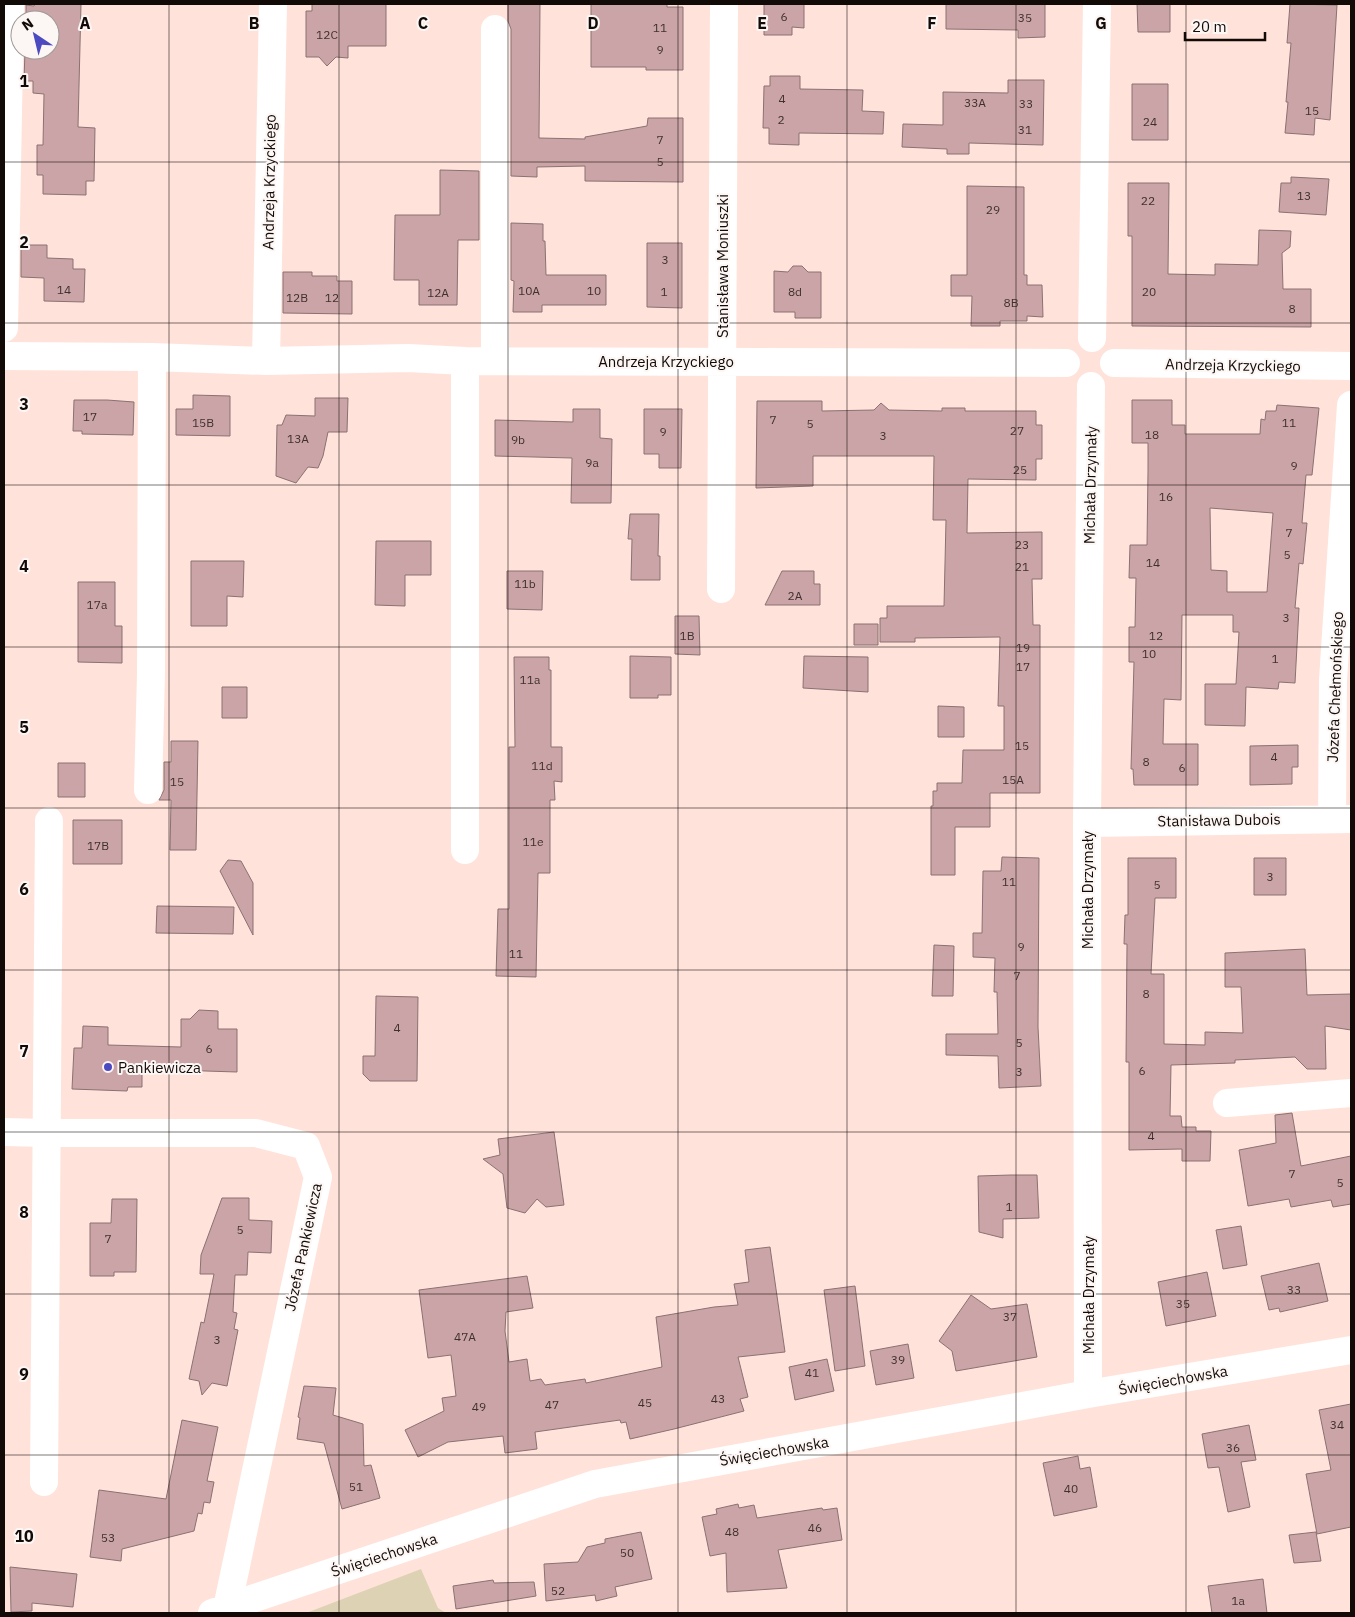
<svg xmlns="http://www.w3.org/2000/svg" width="1355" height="1617" font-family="'IBM Plex Sans',sans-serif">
<rect width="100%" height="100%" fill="#ffe3da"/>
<path fill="#ded2b5" d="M421,1569L438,1608L446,1613H306Z"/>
<path fill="#caa4a6" stroke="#8b7173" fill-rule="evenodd" d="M35,4H81L78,127L95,128L94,181H86V195L43,194V175H37V145H43L44,94L33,93V81H24L25,50H50V20H26V5L34,6Z
M312,4H386V46H348V58L336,57L327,66L319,57H306V11H312Z
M508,4H540L539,138L585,139V137L647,126L648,118H683V182L585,181V166L537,167V177L511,176V29L508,21Z
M591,4H667V7H683V70H646V67H591Z
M764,4H804V28L792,27V35H764Z
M946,4H1045V37L1018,38V30L946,29Z
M1137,4H1170V32H1138Z
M1290,4L1337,5L1330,120L1315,118L1314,135L1285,133L1288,102H1286L1291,43H1287Z
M770,76H800V89L863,90L862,111L884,112L883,134L799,133V145L769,144V128H763L764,86H770Z
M1008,80H1044L1043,145L969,143V154H947V149L902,147L903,124L943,125V92L1008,93Z
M1132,84H1168V140H1132Z
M440,170L479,171V240H458L457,305H419V280H394L395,215H440Z
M1291,177L1329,179L1326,215L1279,212L1281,183H1291Z
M1128,183H1169L1168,274L1215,275V264L1258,265L1259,230L1291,231L1290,247L1282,253L1283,289H1311V327L1132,326V236H1128Z
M967,186L1024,187V275H1027V285H1042L1043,317L1027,316V321H1000V326H971L972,296H951V275H967Z
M511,223L543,224V241H545L546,275H606V305H542V312H513L514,281L511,280Z
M647,243H682V308L647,307Z
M21,245H47V258L73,259V269H85L84,302L44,301V278L21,277Z
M793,266H802L808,272H821V318H795V312H774V271L788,272Z
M283,272H312V276H337V281H352V314L283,313Z
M193,395L230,396V436L176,435V409H193Z
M315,398H348L347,432H328L323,456L318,468L308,467L296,483L276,476L277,425H282L286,415L315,416Z
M74,400H107L134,402L133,435L82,434V431H73Z
M1132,400H1172V425H1185V434H1260L1261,419L1265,420L1266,411H1276L1277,405L1319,408L1312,475H1306L1302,523H1307L1303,564L1299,563L1295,608H1299L1295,683L1279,682L1278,689L1246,687L1245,726L1205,725V684H1236L1239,632H1233V615H1182L1181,700L1164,699L1163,744H1198V785H1134L1133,769H1131L1134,662H1129V627H1135L1136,578H1129L1130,545H1147L1148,471V443H1132ZM1210,508L1273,513L1267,592H1227V571L1211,570Z
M757,401H822V411L874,410L881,403L889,410L942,411V408H965V411H1036V425H1042V459H1036V480L968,479L967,533L1042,532V579H1032L1033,625H1040V793H990V827H955V875H931V806H933V791H937V783H962L963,750H1004V706H998L1000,637L915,638V642H880V618H887V606H944L946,520H933L934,456H813V486L756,488Z
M573,409H600V438L612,439L611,503H571L572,458L495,456V420L573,422Z
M644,409H682L681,468H659V454H644Z
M630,514H659L658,556H660V580H631L632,539H628Z
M376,541H431V575H405V606L375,605Z
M191,561H244L243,597L227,596V626H191Z
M507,571H543L542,610L507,609Z
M782,571H814V584H820V605H765Z
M78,582H115V626H122V663L78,662Z
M675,616H699L700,655L675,654Z
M854,624H878V645H854Z
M630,656L671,657V695H658V698H630Z
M804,656L868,657V692L803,688Z
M514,657H549V670H551V747H562V782L554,781L555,800H550V873H538L536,977L496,976L498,909H509V747H515Z
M222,687H247V718H222Z
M938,706L964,707V737H938Z
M171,741H198L196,850H170L171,800H159L164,790V762H171Z
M1298,745V767H1292V784L1250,785V746Z
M58,763H85V797H58Z
M73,820H122V864H73Z
M1002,857L1039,858L1038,1027L1041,1086L999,1088L998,1056L946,1055V1034H998L997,992H994L995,958L973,957V933H982L983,871H1001Z
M1128,858H1176V898H1155L1151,974H1164V1044L1205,1045V1032L1243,1033L1241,987H1225V953L1305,949L1307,995L1351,994V1030L1325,1026L1326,1069H1307L1295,1057L1235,1060V1063L1171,1065L1170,1116H1181L1182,1127H1196V1131H1211L1210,1161H1182V1149L1129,1150V1062H1126L1127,944H1124L1125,915H1128Z
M1254,858H1286V895H1254Z
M228,860L241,861L253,883V935L220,871Z
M157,906L234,907L233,934L156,933Z
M934,945L954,946L953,996H932Z
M376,996L418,997L417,1081H370L363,1074V1056H375Z
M199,1010L218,1011V1029H237V1072L142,1069V1087H128L127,1091L72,1089L74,1048H82L83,1026L108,1027V1045L181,1047V1019H190Z
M1292,1113L1301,1166L1351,1156V1204L1333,1207L1331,1200L1291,1207L1289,1199L1248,1206L1239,1150L1276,1143L1275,1115Z
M554,1132L564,1205L546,1207L537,1199L525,1213L507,1208L503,1174L483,1159L500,1155L498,1139Z
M1011,1175H1037L1039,1218L1003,1219V1238L979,1232L978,1176Z
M222,1198H249V1220L272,1221L271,1253L248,1252L247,1275H235L233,1312L237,1313L234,1329L238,1330L227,1386L212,1383L202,1395L199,1381L189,1379L201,1322L204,1323L214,1274H200L201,1255Z
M112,1199H137L136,1272H114V1276H90V1223H111Z
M1241,1226L1247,1265L1223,1269L1216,1230Z
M770,1247L785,1352L738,1357L748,1397L740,1399L744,1411L674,1429L630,1439L626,1422L621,1423L620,1420L535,1432L537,1449L505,1453L503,1436L448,1442L418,1457L405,1430L444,1411L442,1398L456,1396L451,1355L428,1358L419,1290L527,1276L533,1308L506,1312L505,1331L509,1362L527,1359L530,1381L541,1379L545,1385L585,1379L586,1383L662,1367L656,1317L714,1307L738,1305L734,1284L749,1282L745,1250Z
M1319,1263L1328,1301L1280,1312L1279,1308L1269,1310L1261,1276Z
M1207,1272L1216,1316L1166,1326L1158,1282Z
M855,1286L865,1366L835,1371L824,1290Z
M971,1295L991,1309L1027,1304L1037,1357L956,1371L952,1351L939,1341Z
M908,1344L914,1378L876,1385L870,1351Z
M827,1359L834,1391L795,1400L789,1367Z
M304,1386L336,1388L333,1415L363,1424L364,1466L371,1465L380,1498L342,1509L324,1443L297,1439L300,1418L298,1417Z
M1351,1404V1527L1317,1534L1306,1474L1331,1470L1319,1410Z
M182,1420L218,1427L207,1481L214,1482L210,1503L204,1502L202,1514L198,1513L194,1531L122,1549L121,1561L90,1557L99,1490L166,1499Z
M1249,1425L1256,1460L1241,1462L1250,1507L1228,1512L1219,1467L1208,1468L1202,1434Z
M1078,1456L1080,1469L1090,1467L1097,1507L1054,1516L1043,1463Z
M738,1504L739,1508L754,1505L757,1518L822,1508L823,1510L837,1508L842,1540L778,1550L787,1588L727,1592L726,1553L710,1556L702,1517L717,1514L716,1509Z
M641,1532L652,1579L615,1587L617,1596L596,1601L595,1595L546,1601L544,1564L578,1562L587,1547L605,1543V1539Z
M1316,1532L1321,1561L1294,1563L1289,1535Z
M10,1567L77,1574L73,1607L32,1603V1611L11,1612Z
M1263,1579L1267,1613H1212L1208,1586Z
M493,1580L494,1583L534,1582L536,1596L456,1609L453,1586Z"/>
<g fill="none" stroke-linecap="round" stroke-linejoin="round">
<path stroke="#fff" stroke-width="28" d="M4,328L10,4
M1092,338L1097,4
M4,356L152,357L266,361L408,358L465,361L1066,363
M266,361L273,4
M465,361V850
M495,361V29
M1114,363L1351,366
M721,589L724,4
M148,790L151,674L152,357
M1332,819L1333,680L1351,405
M1087,823L1351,819
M1227,1103L1351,1093
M4,1132L46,1133H256L306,1146L318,1177L226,1613
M1088,1394L1087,823L1091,386
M44,1482L49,821
M212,1613L228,1607L595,1484L1088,1394L1351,1350"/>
</g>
<path fill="none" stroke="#120a07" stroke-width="1" stroke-opacity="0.55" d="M169,4V1613M339,4V1613M508,4V1613M678,4V1613M847,4V1613M1016,4V1613M1186,4V1613M4,162H1351M4,323H1351M4,485H1351M4,647H1351M4,808H1351M4,970H1351M4,1132H1351M4,1294H1351M4,1455H1351"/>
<circle fill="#4b4ac0" stroke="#fcf6f4" stroke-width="2" cx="108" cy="1067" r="5"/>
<g text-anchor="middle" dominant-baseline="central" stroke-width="4" stroke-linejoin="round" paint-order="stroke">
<g font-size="12" fill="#40302f">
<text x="784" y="16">6</text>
<text x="1025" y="17">35</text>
<text x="660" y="27">11</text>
<text x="327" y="34">12C</text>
<text x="660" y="49">9</text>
<text x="782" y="98">4</text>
<text x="975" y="102">33A</text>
<text x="1026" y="103">33</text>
<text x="1312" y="110">15</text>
<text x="781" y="119">2</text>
<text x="1150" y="121">24</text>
<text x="1025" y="129">31</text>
<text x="660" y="139">7</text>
<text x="660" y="161">5</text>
<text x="1304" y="195">13</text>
<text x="1148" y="200">22</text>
<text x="993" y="209">29</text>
<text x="665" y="259">3</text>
<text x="64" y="289">14</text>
<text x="529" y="290">10A</text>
<text x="594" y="290">10</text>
<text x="664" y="291">1</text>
<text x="795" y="291">8d</text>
<text x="1149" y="291">20</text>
<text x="438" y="292">12A</text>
<text x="297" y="297">12B</text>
<text x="332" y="297">12</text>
<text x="1011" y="302">8B</text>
<text x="1292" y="308">8</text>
<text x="90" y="416">17</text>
<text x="773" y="419">7</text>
<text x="203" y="422">15B</text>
<text x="1289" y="422">11</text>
<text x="810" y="423">5</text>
<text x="1017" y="430">27</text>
<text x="663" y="431">9</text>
<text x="1152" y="434">18</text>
<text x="883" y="435">3</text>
<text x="298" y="438">13A</text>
<text x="518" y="439">9b</text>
<text x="592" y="462">9a</text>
<text x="1294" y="465">9</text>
<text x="1020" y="469">25</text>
<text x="1166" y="496">16</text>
<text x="1289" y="532">7</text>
<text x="1022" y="544">23</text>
<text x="1287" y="554">5</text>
<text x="1153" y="562">14</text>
<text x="1022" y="566">21</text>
<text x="525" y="583">11b</text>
<text x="795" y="595">2A</text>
<text x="97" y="604">17a</text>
<text x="1286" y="617">3</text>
<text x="687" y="635">1B</text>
<text x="1156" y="635">12</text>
<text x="1023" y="647">19</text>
<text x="1149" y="653">10</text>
<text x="1275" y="658">1</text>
<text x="1023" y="666">17</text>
<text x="530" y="679">11a</text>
<text x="1022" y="745">15</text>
<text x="1274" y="756">4</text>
<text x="1146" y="761">8</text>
<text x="542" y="765">11d</text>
<text x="1182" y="767">6</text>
<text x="1013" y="779">15A</text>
<text x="177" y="781">15</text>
<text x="533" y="841">11e</text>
<text x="98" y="845">17B</text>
<text x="1270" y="876">3</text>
<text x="1009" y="881">11</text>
<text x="1157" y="884">5</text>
<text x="1021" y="946">9</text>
<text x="516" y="953">11</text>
<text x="1017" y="975">7</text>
<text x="1146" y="993">8</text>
<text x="397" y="1027">4</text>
<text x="1019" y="1042">5</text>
<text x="209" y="1048">6</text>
<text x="1142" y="1070">6</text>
<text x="1019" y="1071">3</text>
<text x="1151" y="1135">4</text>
<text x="1292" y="1173">7</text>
<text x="1340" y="1182">5</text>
<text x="1009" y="1206">1</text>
<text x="240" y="1229">5</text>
<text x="108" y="1238">7</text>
<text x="1294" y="1289">33</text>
<text x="1183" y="1303">35</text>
<text x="1010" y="1316">37</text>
<text x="465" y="1336">47A</text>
<text x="217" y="1339">3</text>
<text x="898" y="1359">39</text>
<text x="812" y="1372">41</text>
<text x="718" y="1398">43</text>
<text x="645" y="1402">45</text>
<text x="552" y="1404">47</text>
<text x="479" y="1406">49</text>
<text x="1337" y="1424">34</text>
<text x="1233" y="1447">36</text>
<text x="356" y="1486">51</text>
<text x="1071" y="1488">40</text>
<text x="815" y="1527">46</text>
<text x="732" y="1531">48</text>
<text x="108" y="1537">53</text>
<text x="627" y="1552">50</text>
<text x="558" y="1590">52</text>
<text x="1238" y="1600">1a</text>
</g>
<g font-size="15" fill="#120a07" stroke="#fcf6f4">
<text transform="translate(269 182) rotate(-89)">Andrzeja Krzyckiego</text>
<text transform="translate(722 266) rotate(-90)">Stanisława Moniuszki</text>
<text x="666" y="361">Andrzeja Krzyckiego</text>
<text transform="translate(1233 365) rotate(1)">Andrzeja Krzyckiego</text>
<text transform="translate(1090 485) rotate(-89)">Michała Drzymały</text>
<text transform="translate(1335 687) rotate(-88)">Józefa Chełmońskiego</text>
<text transform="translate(1219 820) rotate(-1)">Stanisława Dubois</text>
<text transform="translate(1087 890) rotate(-90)">Michała Drzymały</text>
<text transform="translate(303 1247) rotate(-78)">Józefa Pankiewicza</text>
<text transform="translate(1088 1295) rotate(-90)">Michała Drzymały</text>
<text transform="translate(1173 1380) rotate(-10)">Święciechowska</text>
<text transform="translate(774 1451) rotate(-10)">Święciechowska</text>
<text transform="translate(384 1555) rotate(-18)">Święciechowska</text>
</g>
<g font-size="15" fill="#120a07" stroke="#fcf6f4" text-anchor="start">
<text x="118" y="1067">Pankiewicza</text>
</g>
</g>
<g font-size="16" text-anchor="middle" font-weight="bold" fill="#120a07" stroke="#fcf6f4" stroke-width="4" stroke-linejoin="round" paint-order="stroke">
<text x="85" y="29">A</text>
<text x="254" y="29">B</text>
<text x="423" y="29">C</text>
<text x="593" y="29">D</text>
<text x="762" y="29">E</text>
<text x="932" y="29">F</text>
<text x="1101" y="29">G</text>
<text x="24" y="87">1</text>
<text x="24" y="248">2</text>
<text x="24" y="410">3</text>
<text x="24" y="572">4</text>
<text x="24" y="733">5</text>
<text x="24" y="895">6</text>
<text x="24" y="1057">7</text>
<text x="24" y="1218">8</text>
<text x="24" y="1380">9</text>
<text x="24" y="1542">10</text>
</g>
<rect width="1355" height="1617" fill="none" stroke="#120a07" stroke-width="10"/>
<g transform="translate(35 35) rotate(325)"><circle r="24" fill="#fcf6f4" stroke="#9e9895"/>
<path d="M0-4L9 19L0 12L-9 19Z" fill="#4b4ac0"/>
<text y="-8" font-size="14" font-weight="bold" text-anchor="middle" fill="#120a07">N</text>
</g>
<path d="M1185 32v8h80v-8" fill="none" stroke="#120a07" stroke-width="2.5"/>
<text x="1192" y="32" font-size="15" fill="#120a07" stroke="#fcf6f4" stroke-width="4" paint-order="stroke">20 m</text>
</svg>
